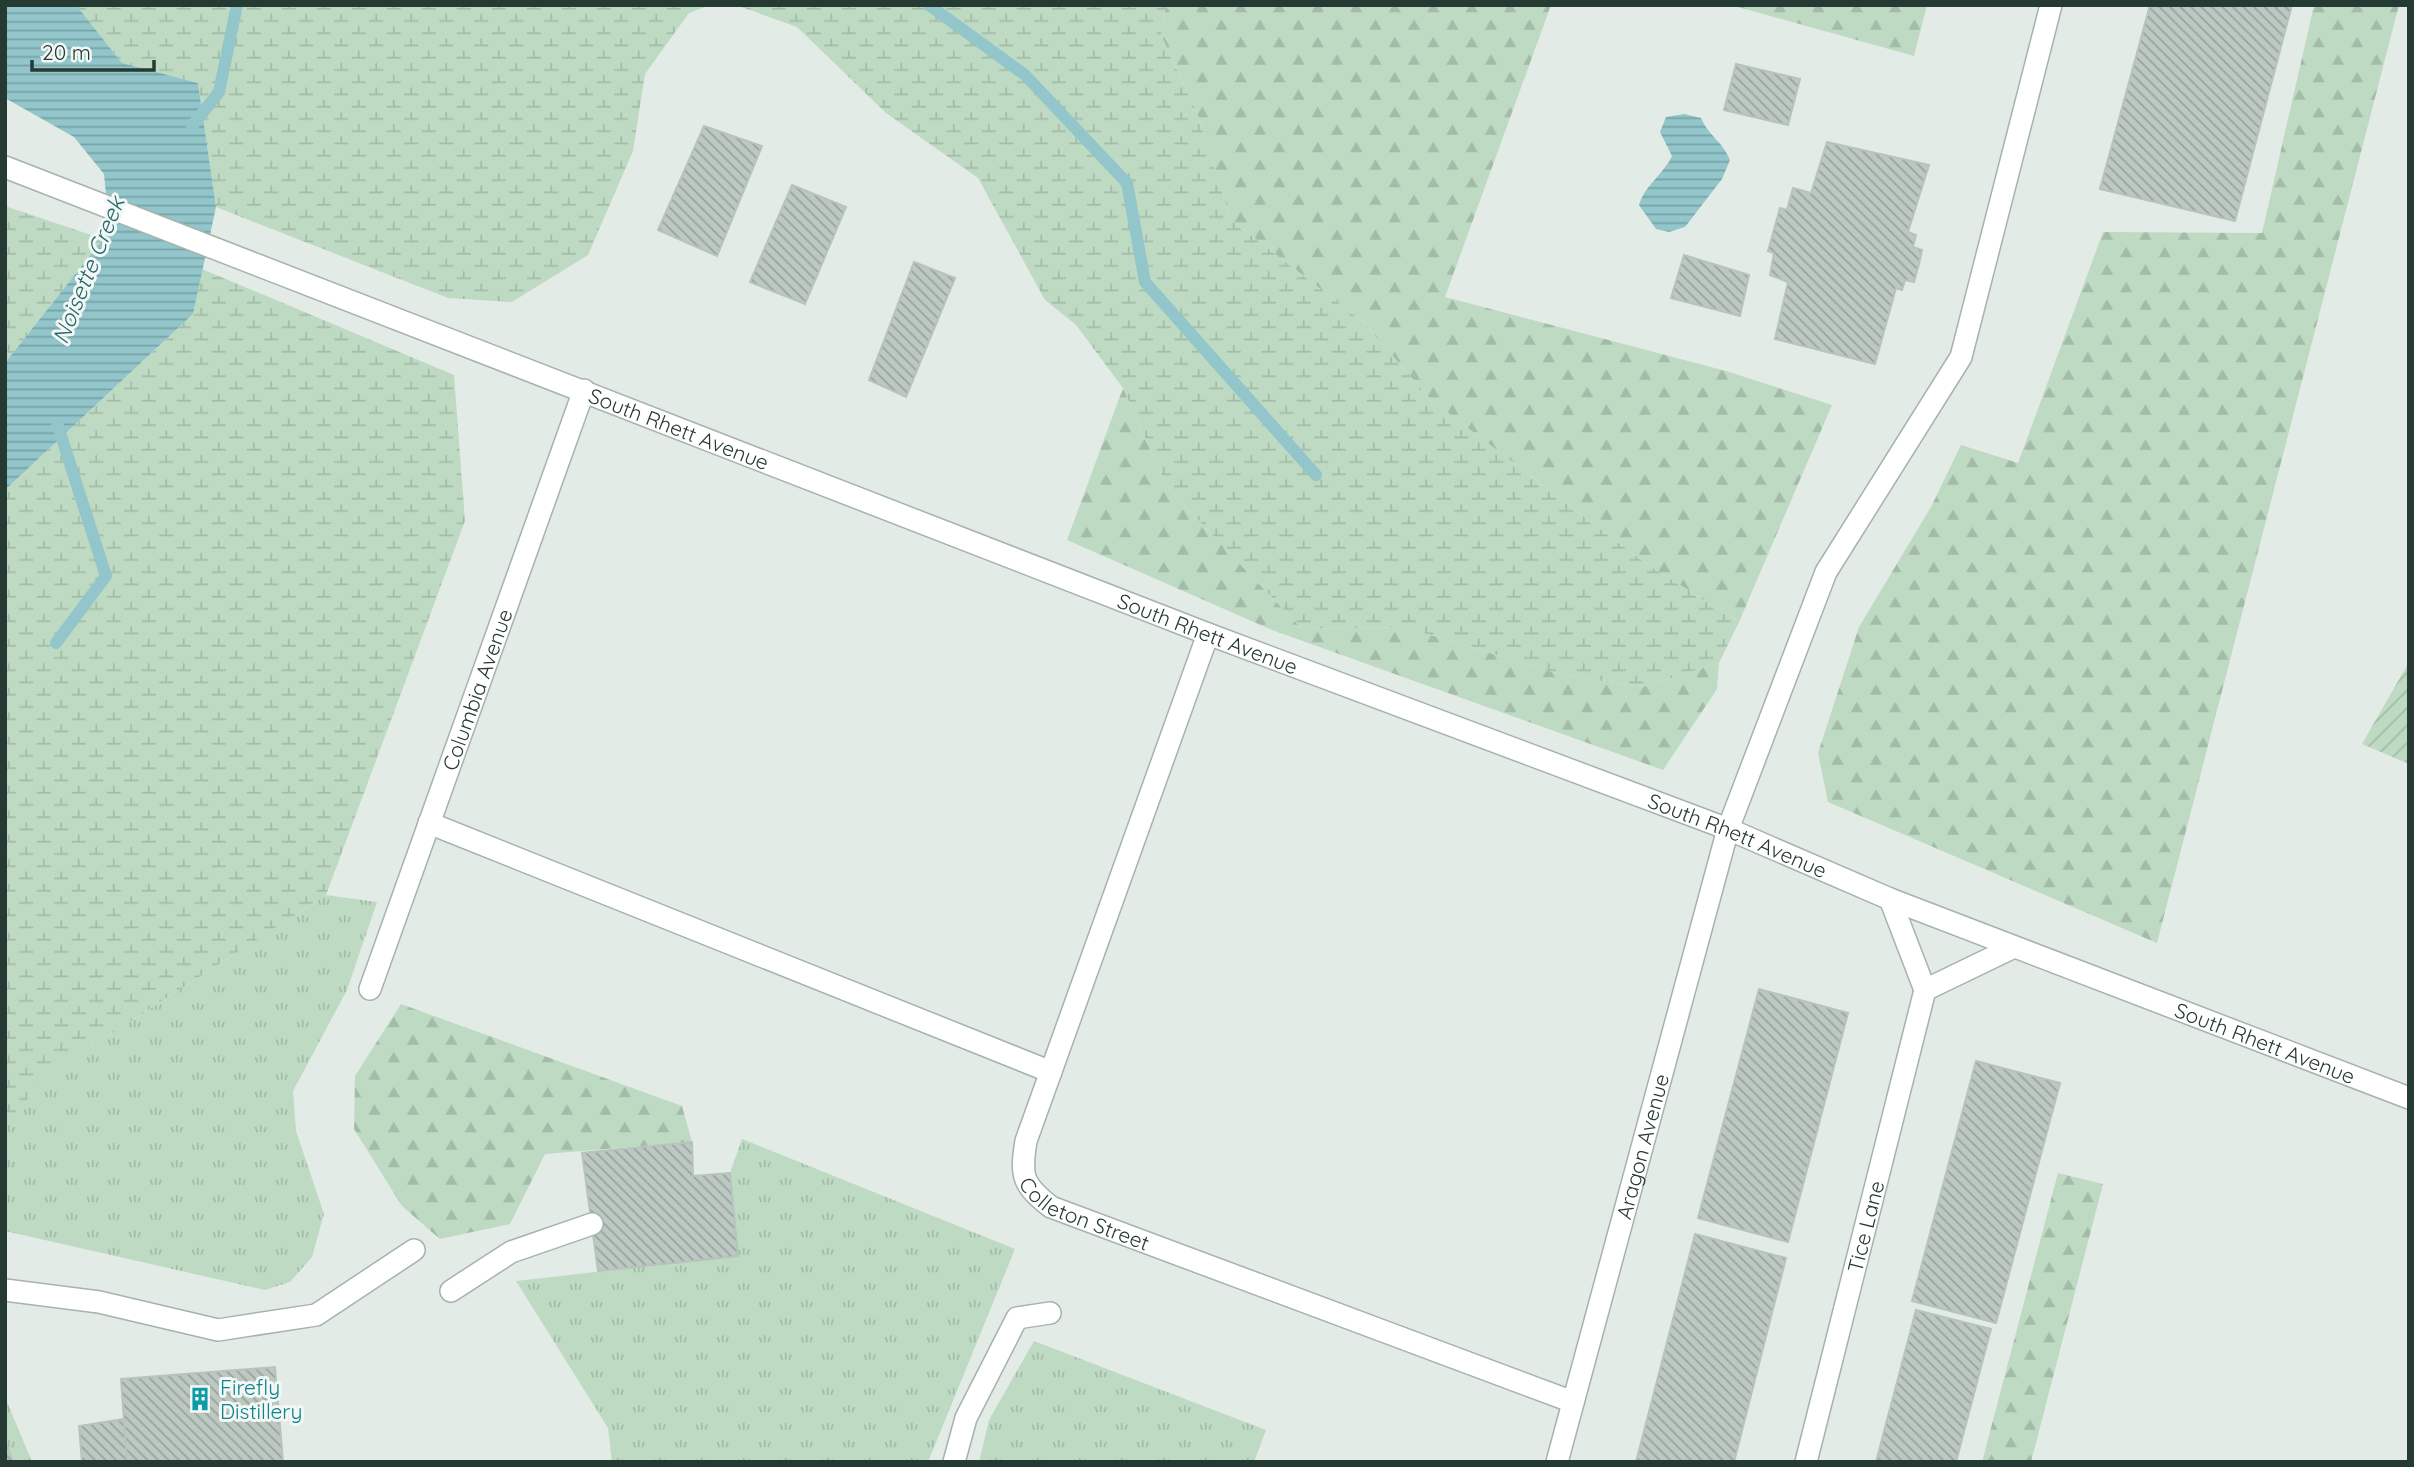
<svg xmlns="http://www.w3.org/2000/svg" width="2414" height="1467" font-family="Quicksand,sans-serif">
<defs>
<pattern id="grass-tufts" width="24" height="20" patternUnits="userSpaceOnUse" patternTransform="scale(1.75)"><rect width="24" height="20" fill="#bedac3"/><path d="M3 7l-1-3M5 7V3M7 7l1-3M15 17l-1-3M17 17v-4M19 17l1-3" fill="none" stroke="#a3bca8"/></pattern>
<pattern id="forest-firs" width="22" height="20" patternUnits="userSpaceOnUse" patternTransform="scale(1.75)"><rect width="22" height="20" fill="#bedac3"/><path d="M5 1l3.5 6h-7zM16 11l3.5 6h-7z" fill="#a3bca8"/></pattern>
<pattern id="wetland-marsh" width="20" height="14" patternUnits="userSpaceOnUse" patternTransform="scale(1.75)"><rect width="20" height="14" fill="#bedac3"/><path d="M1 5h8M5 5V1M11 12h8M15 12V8" fill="none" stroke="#a3bca8"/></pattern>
<pattern id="garden-furrows" width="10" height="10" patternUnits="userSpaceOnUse" patternTransform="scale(1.75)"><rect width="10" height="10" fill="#bedac3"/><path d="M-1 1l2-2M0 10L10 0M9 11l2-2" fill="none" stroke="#a3bca8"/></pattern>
<pattern id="water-rules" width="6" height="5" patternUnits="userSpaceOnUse" patternTransform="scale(1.75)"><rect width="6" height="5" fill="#92c6ca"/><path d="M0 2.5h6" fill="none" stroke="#77a2a5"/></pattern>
<pattern id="building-back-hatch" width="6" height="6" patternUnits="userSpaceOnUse" patternTransform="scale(1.75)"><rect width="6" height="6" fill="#bcc8c2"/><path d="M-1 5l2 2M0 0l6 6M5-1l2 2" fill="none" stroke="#99a39e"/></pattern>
</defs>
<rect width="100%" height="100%" fill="#e3ebe7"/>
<path fill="url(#grass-tufts)" d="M326,895L377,902L347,990L293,1091L296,1131L324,1214L312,1257L290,1282L265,1290L5,1231V1126L46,1076Z
M742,1139L1015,1249L928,1462H612L608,1428L516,1281L738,1256L730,1173Z
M1034,1341L1266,1430L1254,1462H979L989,1420Z
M5,1397L32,1462H5Z"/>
<path fill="url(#forest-firs)" d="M1166,5H1551L1445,297L1726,371L1832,405L1739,622L1645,563L1431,400L1362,321L1231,220L1197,113L1161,35Z
M1731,5H1927L1914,56Z
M2314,5H2399L2157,943L1828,802L1818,753L1859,627L1931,507L1961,445L2018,463L2103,232L2262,233Z
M1123,388L1167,487L1302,629L1404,627L1563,675L1642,687L1719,663L1717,689L1663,770L1272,630L1067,540Z
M401,1004L682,1106L692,1142L545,1154L510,1224L440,1239L402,1206L354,1129L355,1076Z
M2058,1173L2103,1184L2031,1462H1982Z"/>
<path fill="url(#wetland-marsh)" d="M76,5H710L689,13L645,74L633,151L588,255L512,302L448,298L216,207L198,83L122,63Z
M736,5H1166L1161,35L1197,113L1231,220L1362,321L1431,400L1645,563L1739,622L1719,663L1642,687L1563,675L1404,627L1302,629L1167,487L1123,388L1076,325L1045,300L978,178L886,113L797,27Z
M5,206L103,239L5,363Z
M202,269L454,375L465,521L326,895L46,1076L5,1127V490L193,314Z"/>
<path fill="url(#garden-furrows)" d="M2409,662V764L2362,744Z"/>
<path fill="url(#water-rules)" d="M5,5H76L122,63L198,83L216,207L193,314L5,490V363L103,239L109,224L104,174L74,137L5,98Z
M1684,114L1701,118C1710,138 1721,139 1730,160L1722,179L1685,227L1669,232L1656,229L1639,205C1645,185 1663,175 1672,156L1660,132L1666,117Z"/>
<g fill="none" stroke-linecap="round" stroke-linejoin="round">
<path stroke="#92c6ca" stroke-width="12" d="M929,5L1025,75L1127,183L1145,282L1316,475
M192,126L219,92L237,5
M56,643L106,576L57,423"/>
</g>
<path fill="url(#building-back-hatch)" stroke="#b6c4bd" stroke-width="2" d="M2150,5H2292L2235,221L2100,189Z
M1736,64L1800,79L1788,125L1724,110Z
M704,126L762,146L717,256L658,230Z
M1827,142L1929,165L1908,232L1916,235L1913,247L1922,250L1919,264L1914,282L1905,280L1902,290L1896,288L1875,364L1775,339L1788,282L1770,275L1774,253L1768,251L1780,208L1787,210L1793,188L1811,193Z
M792,185L846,207L805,304L750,282Z
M1684,255L1749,275L1740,316L1671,298Z
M914,262L955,278L906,397L869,380Z
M1759,989L1848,1013L1788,1242L1698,1218Z
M1976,1061L2060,1083L1996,1323L1912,1301Z
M692,1142L693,1176L730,1173L738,1256L598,1271L582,1153Z
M1695,1234L1786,1258L1734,1462H1636Z
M1916,1310L1991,1329L1956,1462H1876Z
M275,1367L283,1462H127L121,1379Z
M124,1419L127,1462H82L79,1426Z
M5,1440L13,1462H5Z"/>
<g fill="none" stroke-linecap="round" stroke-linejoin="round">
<g stroke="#a6b2ad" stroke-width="24">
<g id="minor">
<path id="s1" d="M5,167L1208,634L1728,829L1890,899L2409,1098"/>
<path id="s2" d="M1208,634L1026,1141C1020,1177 1023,1185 1051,1207L1573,1402"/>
<path d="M429,823L1051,1072"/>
<path d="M1890,899L1925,990"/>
<path id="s3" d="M370,989L584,390"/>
<path d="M1925,990L2014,947"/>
<path d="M5,1290L99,1302L218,1330L316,1315L414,1250"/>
<path d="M451,1291L511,1252L592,1224"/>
<path d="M954,1462L966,1418L1017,1318L1050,1313"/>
<path id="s4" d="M1557,1462L1728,829L1826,572L1961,357L2051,5"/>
<path id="s5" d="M1806,1462L1925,990"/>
</g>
</g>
<use href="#minor" stroke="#fff" stroke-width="21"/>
</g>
<defs>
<g id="building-bare" transform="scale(1.89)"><path d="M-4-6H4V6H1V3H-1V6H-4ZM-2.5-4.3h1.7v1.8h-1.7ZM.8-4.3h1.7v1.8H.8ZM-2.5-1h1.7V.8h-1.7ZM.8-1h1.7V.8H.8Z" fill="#0f9aa8" stroke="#f3f8f5" stroke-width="2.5" paint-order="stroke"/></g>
</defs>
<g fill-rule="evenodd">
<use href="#building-bare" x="200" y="1399"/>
</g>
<g text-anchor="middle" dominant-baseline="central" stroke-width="6" stroke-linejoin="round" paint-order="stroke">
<g font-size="21" fill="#253a33" stroke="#f3f8f5">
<text stroke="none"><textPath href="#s1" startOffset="723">South Rhett Avenue</textPath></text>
<text stroke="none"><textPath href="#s1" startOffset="1290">South Rhett Avenue</textPath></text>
<text stroke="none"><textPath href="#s3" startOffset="318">Columbia Avenue</textPath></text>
<text stroke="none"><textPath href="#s1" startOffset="1857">South Rhett Avenue</textPath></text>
<text stroke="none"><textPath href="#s1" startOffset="2424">South Rhett Avenue</textPath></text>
<text stroke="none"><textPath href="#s4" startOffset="327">Aragon Avenue</textPath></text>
<text stroke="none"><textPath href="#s2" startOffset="648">Colleton Street</textPath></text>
<text stroke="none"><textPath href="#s5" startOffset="243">Tice Lane</textPath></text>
</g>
<g font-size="21" fill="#0d838f" stroke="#f3f8f5" text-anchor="start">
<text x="220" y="1387">Firefly<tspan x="220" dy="24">Distillery</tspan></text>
</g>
<g font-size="23" font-style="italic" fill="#26696f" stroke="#f3f8f5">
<text transform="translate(88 270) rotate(-68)">Noisette Creek</text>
</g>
</g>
<rect width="2414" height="1467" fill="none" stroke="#253a33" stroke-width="14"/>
<path d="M32 60v10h122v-10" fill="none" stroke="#253a33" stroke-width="3.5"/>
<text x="42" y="60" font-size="21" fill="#253a33" stroke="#f3f8f5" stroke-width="5" paint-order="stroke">20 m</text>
</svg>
